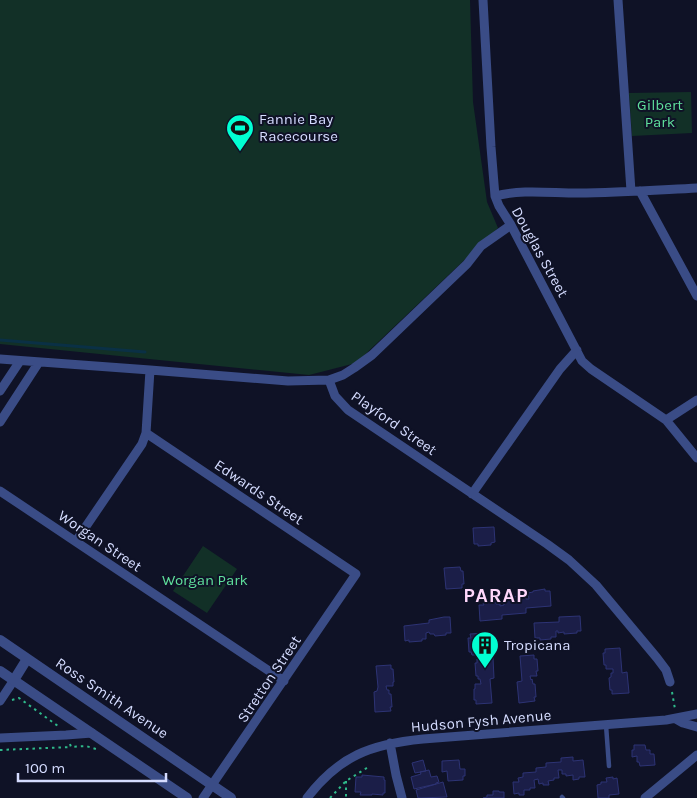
<svg xmlns="http://www.w3.org/2000/svg" width="697" height="798" font-family="Karla,sans-serif">
<rect width="100%" height="100%" fill="#0f1226"/>
<path fill="#123027" d="M0,0H470L473,102L487,202L498,228L356,363L309,375L0,344Z
M691,92L692,133L632,136L629,93Z
M203,546L237,569L207,613L173,591Z"/>
<g fill="none" stroke-linecap="round" stroke-linejoin="round">
<path stroke="#0a3045" stroke-width="3" d="M0,340L145,352"/>
</g>
<path fill="#1b1e48" stroke="#2d3374" d="M494,527L495,542L491,543V545L478,546V544H474L473,528Z
M460,567L461,571H463L464,584H462V588L446,589L444,568Z
M545,589V591H550L551,606L526,608V613L502,615V619L480,621L479,605H484L483,603L496,602V604H500V606L504,605V600L509,599L508,597L520,596L521,598L525,597L526,599H529L528,593L533,592V591Z
M580,616L581,631H577V633L564,634V632L558,633V631H556V637H551V639L540,640V638H535L534,623L559,622V617Z
M444,617H450L451,633H446V635L435,636L434,634H430L429,632L426,633V639H422V641L409,642V640L405,641L404,626L429,623V620Z
M487,633L488,658H493L494,678L490,679L492,703L476,704V700H474V689H475V684H481L480,679H478V676H476L475,663H477V659H478V655H472L471,652H469L468,638H471L470,634Z
M620,648L622,673L627,672L629,693L612,694V690H610L609,678L611,677V673H613V669H606V665H604L603,653H605V649Z
M534,655V659H537L538,671H536L537,676H530L531,680L532,679L533,684H535L536,697H534L535,701L519,703L517,682L522,681L520,656Z
M391,665V669H393L394,682H393V686H386L387,690H389V694H391L392,707H390L391,711L375,712L374,692L377,691L378,687L376,666Z
M634,745H645L646,750H650V754H654L655,765L640,766L639,762H637V756L632,757V750H634Z
M573,757V761L583,760L585,777H579V779L573,780V775L566,776V774H562V770H558L559,778H554V780L548,781L549,785H543V783L539,784L538,779L534,780L535,788H530V790H524V795H519V793L514,794L513,782H519L518,778L523,777V773L536,772V768L546,767V763L561,762V758Z
M423,760L426,771L415,773L412,763Z
M459,760L460,769H465V776H463V780L448,781L447,771L442,772V761Z
M429,770L431,777L437,776L439,782L436,783V784L414,789L411,777L421,774L420,772Z
M362,775L384,777V780H385V793H383V795L372,794V795H360L361,792H355L356,777H362Z
M613,777V779L617,778L619,794L609,795V798H598L597,785L601,784V782H607L606,778Z
M443,782L447,797L418,798L416,790Z
M493,791H499V792H504V798H483L487,797V795H493Z"/>
<g fill="none" stroke-linecap="round" stroke-linejoin="round">
<path stroke="#2fb98a" stroke-width="2" stroke-dasharray="2.5 4" stroke-linecap="butt" d="M672,692L675,709
M12,700L19,698L58,726
M70,744L71,747L86,746L96,749
M0,750L71,747
M346,781V798
M330,798L346,781L370,766"/>
<path stroke="#3a4c86" stroke-width="4.5" d="M606,725L609,766
M562,797L563,798"/>
<path stroke="#3a4c86" stroke-width="9" d="M483,0L491,147L495,196L499,206L511,225L582,361L591,369L666,420L697,458
M618,0L631,191
M640,191L697,296
M495,196C522,189 550,193 578,193C618,193 658,190 697,188
M0,359L150,370L288,381L329,380L343,375L354,368L372,355L467,264L481,246L511,225
M329,380L335,396L348,410L547,544L569,560L596,585L657,658L666,670L670,682
M0,391L20,361
M666,420L697,400
M0,422L39,362
M146,433L356,574L203,798
M0,491L284,681
M472,494L560,369L577,350
M76,541L142,444L146,433L150,370
M0,701L14,680
M676,719L683,723L697,727
M0,738L66,735L92,733
M390,743L396,775L402,798
M307,798C339,756 371,744 423,739L666,720L697,714
M645,798L697,755"/>
<path stroke="#3a4c86" stroke-width="10" d="M0,640L231,798
M0,671L187,798
M14,680L27,659"/>
</g>
<defs>
<g id="stadium-pin" transform="scale(1.4375)"><path d="M0 17L-7.5 6A9.5 9.5 0 1 1 7.5 6Z" fill="#01ffd2" stroke="#0f1226"/><path d="M0-5a6.5 5 0 1 0 0 10a6.5 5 0 1 0 0-10ZM-3.5-1.8h7v3.6h-7Z" fill="#111"/></g>
<g id="building-pin" transform="scale(1.4375)"><path d="M0 17L-7.5 6A9.5 9.5 0 1 1 7.5 6Z" fill="#01ffd2" stroke="#0f1226"/><path d="M-4-6H4V6H1V3H-1V6H-4ZM-2.5-4.3h1.7v1.8h-1.7ZM.8-4.3h1.7v1.8H.8ZM-2.5-1h1.7V.8h-1.7ZM.8-1h1.7V.8H.8Z" fill="#111"/></g>
</defs>
<g fill-rule="evenodd">
<use href="#stadium-pin" x="240" y="128"/>
<use href="#building-pin" x="485" y="645"/>
</g>
<g text-anchor="middle" dominant-baseline="central" stroke-width="4" stroke-linejoin="round" paint-order="stroke">
<g font-size="15" fill="#5fe09c" stroke="#0f1226">
<text x="660" y="105">Gilbert<tspan x="660" dy="17">Park</tspan></text>
<text x="205" y="580">Worgan Park</text>
</g>
<g font-size="15" fill="#d5dcff" stroke="#0f1226" text-anchor="start">
<text x="259" y="119">Fannie Bay<tspan x="259" dy="17">Racecourse</tspan></text>
<text x="504" y="645">Tropicana</text>
</g>
<g font-size="15" fill="#d5dcff" stroke="#0f1226">
<text transform="translate(540 252) rotate(61)">Douglas Street</text>
<text transform="translate(394 423) rotate(35)">Playford Street</text>
<text transform="translate(259 492) rotate(34)">Edwards Street</text>
<text transform="translate(100 541) rotate(34)">Worgan Street</text>
<text transform="translate(269 679) rotate(-56)">Stretton Street</text>
<text transform="translate(112 698) rotate(34)">Ross Smith Avenue</text>
<text transform="translate(481 721) rotate(-5)">Hudson Fysh Avenue</text>
</g>
<g font-size="20" font-weight="bold" letter-spacing="1" fill="#ffd7fb" stroke="#0f1226">
<text x="496" y="595">PARAP</text>
</g>
</g>
<path d="M18 773v8h148v-8" fill="none" stroke="#d5dcff" stroke-width="2.5"/>
<text x="25" y="773" font-size="15" fill="#d5dcff" stroke="#0f1226" stroke-width="4" paint-order="stroke">100 m</text>
</svg>
